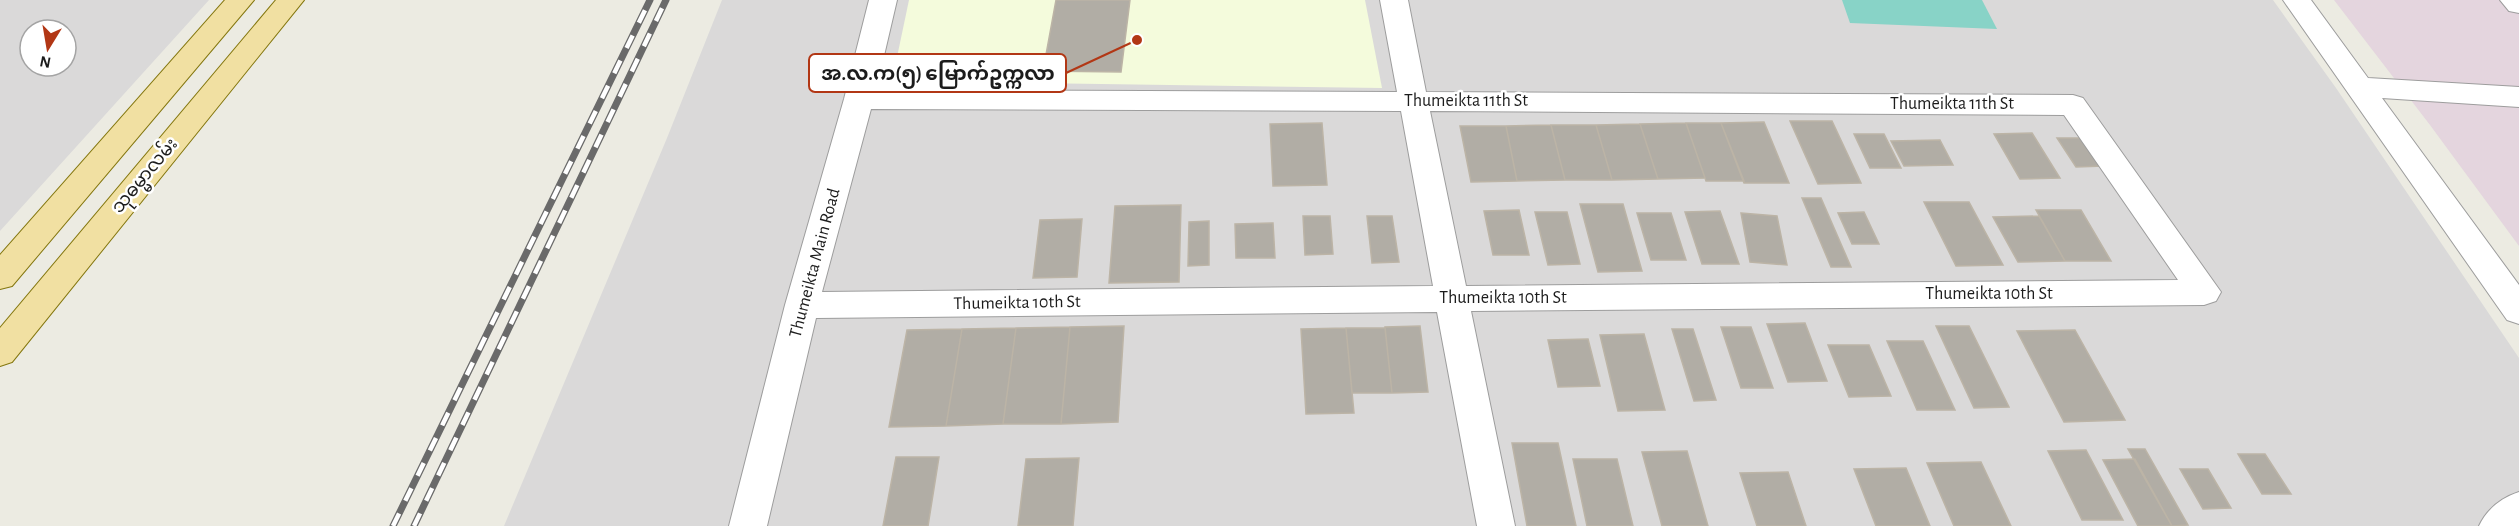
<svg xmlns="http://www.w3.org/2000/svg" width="2519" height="526" font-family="'Alegreya Sans','Noto Sans Myanmar',sans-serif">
<rect width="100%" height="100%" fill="#ecebe2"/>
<path fill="#dad9d9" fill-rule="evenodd" d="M0,0H209L0,231ZM30,30H66V66H30Z
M722,0H2273L2336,88L2519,358V526H504L667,138Z"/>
<path fill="#e4d5de" d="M2334,0H2519V246L2430,125Z"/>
<path fill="#f4fbdc" d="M909,0H1365L1382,88L892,81Z"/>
<path fill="#88d3c7" d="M1842,0H1982L1997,29L1850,23Z"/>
<path fill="#b1ada5" stroke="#bcb4a6" stroke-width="1.5" d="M1056,0H1130L1121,72L1043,71Z
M1790,121H1832L1861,183L1818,184Z
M1764,122L1789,183H1744L1721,123Z
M1322,123L1327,185L1273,186L1270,124Z
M1686,123H1721L1744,181H1706Z
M1686,123L1705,178L1658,179L1640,124Z
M1640,124L1658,179L1612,180L1596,125Z
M1551,125H1596L1612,180H1565Z
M1551,125L1565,180L1517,181L1506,126Z
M1460,126H1506L1517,181L1471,182Z
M2032,133L2060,178L2020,179L1994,134Z
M1854,134H1884L1901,168H1870Z
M2057,138H2085L2103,166L2076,167Z
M1940,140L1953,165L1904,166L1891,141Z
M1802,198H1821L1851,267H1831Z
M1924,202H1969L2003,265L1956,266Z
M1580,204H1623L1642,271L1598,272Z
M1181,205L1179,282L1109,283L1115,206Z
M1519,210L1529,255H1493L1484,211Z
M2036,210H2081L2111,261H2065Z
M1720,211L1739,264H1702L1685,212Z
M1535,212H1567L1580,264L1548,265Z
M1864,212L1879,244H1852L1838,213Z
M1637,213H1671L1686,260H1651Z
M1741,213L1777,216L1787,265L1750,262Z
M1303,216H1330L1333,254L1305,255Z
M1367,216H1392L1399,262L1372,263Z
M2039,216L2065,261L2018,262L1993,217Z
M1082,219L1077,277L1033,278L1040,220Z
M1209,221V265L1188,266L1189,222Z
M1273,223L1275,258H1236L1235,224Z
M1805,323L1827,381L1788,382L1767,324Z
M1124,326L1118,422L1061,424L1070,327Z
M1420,326L1428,392L1392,393L1385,327Z
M1936,326H1969L2009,407L1974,408Z
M1070,327L1061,424H1003L1016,328Z
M1721,327H1751L1773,388H1741Z
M1016,328L1003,424L946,426L962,329Z
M1346,328H1385L1392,393H1352Z
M1346,328L1354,413L1306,414L1301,329Z
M962,329L946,426L889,427L907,330Z
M1672,329H1693L1716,400L1694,401Z
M2075,330L2125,420L2064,422L2017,331Z
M1644,334L1665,410L1618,411L1600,335Z
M1588,339L1600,386L1558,387L1548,340Z
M1887,341H1923L1955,410H1917Z
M1828,345H1869L1891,396L1849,397Z
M1512,443H1558L1576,526H1527Z
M2128,449H2145L2188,525L2172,526Z
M2086,450L2123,520H2082L2048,451Z
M1687,451L1708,526H1662L1642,452Z
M2238,454H2265L2291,494H2262Z
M896,457H939L928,526H883Z
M1079,458L1073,526H1018L1026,459Z
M1573,459H1617L1633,526H1587Z
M2135,459L2172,526H2138L2103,460Z
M1981,462L2011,526H1954L1927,463Z
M1906,468L1930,526H1876L1854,469Z
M2180,469H2208L2231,508L2203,509Z
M1788,472L1806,526H1757L1740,473Z"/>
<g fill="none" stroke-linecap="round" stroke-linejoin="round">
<g stroke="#9d9d9d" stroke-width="2">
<path id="minor" d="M869,0H897L876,90L1397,92L1380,0H1408L1426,92L2073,95L2083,98L2221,292L2216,301L2204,305L1471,311L1515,526H1477L1437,312L816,318L767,526H729L785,305L844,99ZM871,109L1401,111L1433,286L822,292ZM1430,111L2064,115L2178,280L1466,286Z
M2283,0H2311L2368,78L2519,87V107L2382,98L2519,285V324L2507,320Z
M2500,0H2519V13L2509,11Z
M2519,492V526H2479C2487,509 2501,498 2519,492Z"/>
</g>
<g stroke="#84770f" stroke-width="2">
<path id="major" d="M225,0H254L12,286L0,289V255Z
M276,0H304L12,362L0,366V328Z"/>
</g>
<use href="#minor" fill="#fff" fill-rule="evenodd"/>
<use href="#major" fill="#f1e0a2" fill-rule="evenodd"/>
<g stroke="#6a6a6a" stroke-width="7">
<path id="rail" d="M393,526L650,0
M414,526L666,0"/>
</g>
<use href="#rail" stroke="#fff" stroke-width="4.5" stroke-dasharray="14" stroke-linecap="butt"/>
</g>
<g text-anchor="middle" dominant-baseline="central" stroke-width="5" stroke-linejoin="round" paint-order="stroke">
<g font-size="18" fill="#1c1c1c" stroke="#fff">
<text x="1466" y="101">Thumeikta 11th St</text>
<text x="1952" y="104">Thumeikta 11th St</text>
<text transform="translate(145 176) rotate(-50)">သုဓမ္မာလမ်း</text>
<text transform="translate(815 263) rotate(-75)">Thumeikta Main Road</text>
<text x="1989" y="294">Thumeikta 10th St</text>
<text x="1503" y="298">Thumeikta 10th St</text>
<text transform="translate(1017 303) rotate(-1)">Thumeikta 10th St</text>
</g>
</g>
<path fill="none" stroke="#b23715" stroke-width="2" d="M1137 40L1066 73"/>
<circle fill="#b23715" stroke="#fff" stroke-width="2" cx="1137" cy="40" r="6"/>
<rect fill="#fff" stroke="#b23715" stroke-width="2" x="809" y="54" width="257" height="38" rx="6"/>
<g font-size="20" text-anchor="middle" font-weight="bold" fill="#1c1c1c">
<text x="938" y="80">အ.လ.က(၅) မြောက်ဥက္ကလာ</text>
</g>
<g transform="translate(48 48) rotate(191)"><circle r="28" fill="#ffffff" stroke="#a4a4a4" stroke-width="1.5"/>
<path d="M0-4.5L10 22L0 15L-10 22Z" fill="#b23715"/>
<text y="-9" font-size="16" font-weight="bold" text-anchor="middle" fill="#1c1c1c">N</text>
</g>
</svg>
